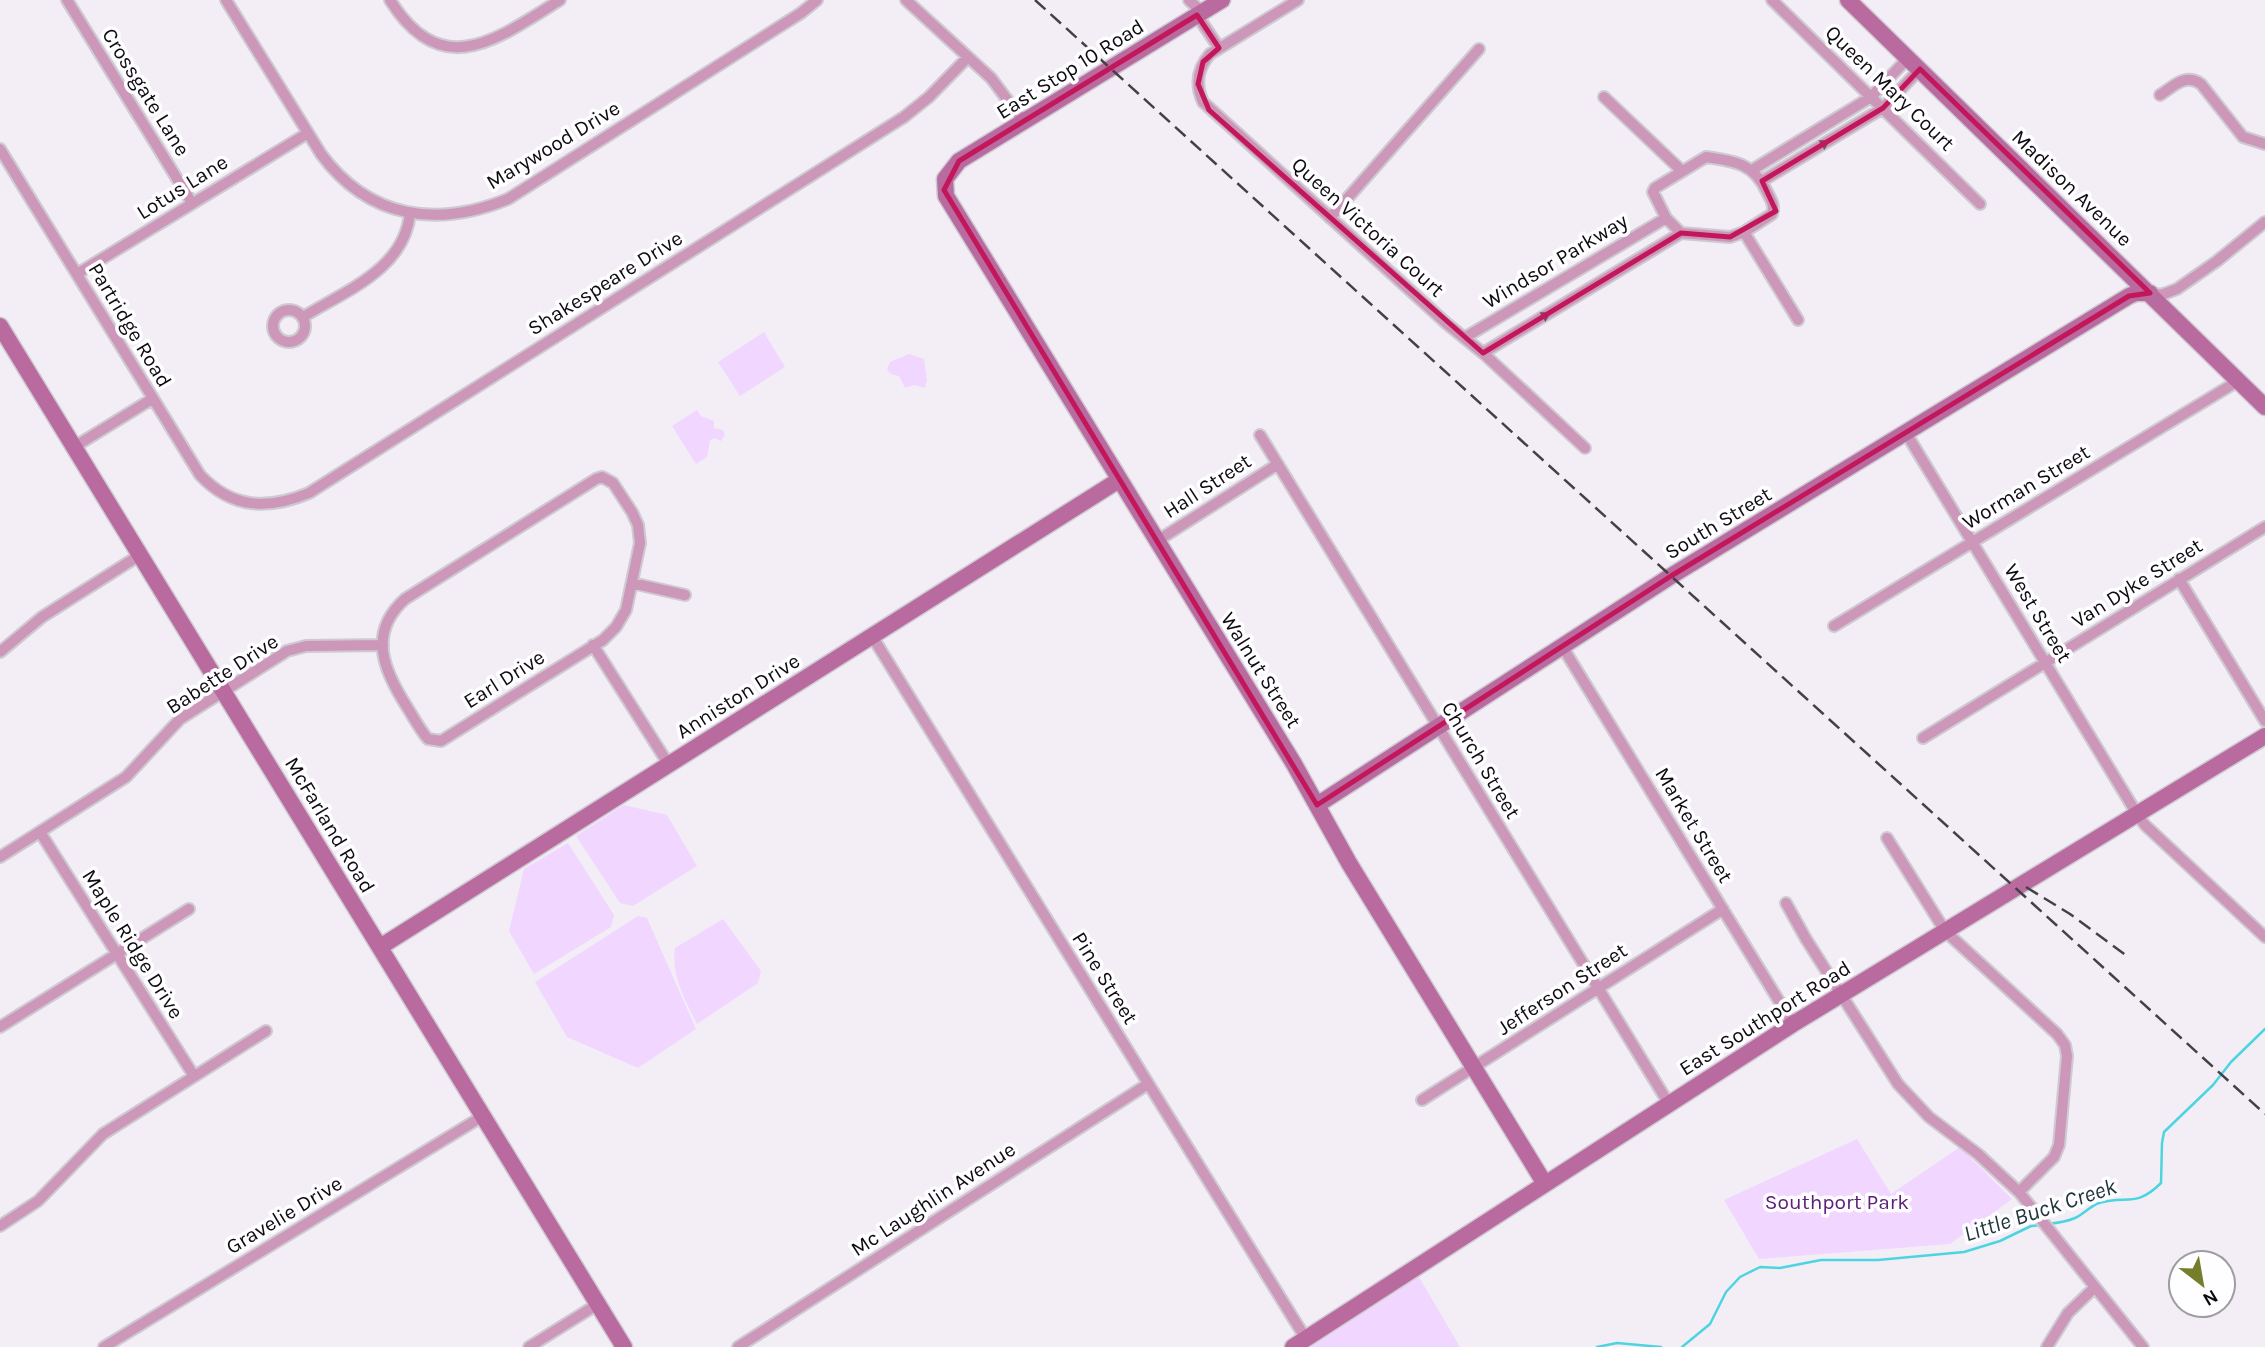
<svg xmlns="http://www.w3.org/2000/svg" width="2265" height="1347" font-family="Karla,sans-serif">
<rect width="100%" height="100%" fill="#f3eef6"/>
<path fill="#f1d6ff" d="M764,332L785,367L740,396L718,362Z
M909,354L924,359L927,380L925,388L914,385L905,388L899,376L891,374L887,370L890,362Z
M697,410L701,416L714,421V428L723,430L725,435L721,441L714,438L710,441L707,457L696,464L672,426Z
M624,805L667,815L697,866L633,906L620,903L576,836Z
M568,843L614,915L611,927L534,974L509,931L524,869Z
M638,916L647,918L696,1029L638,1068L567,1037L535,982Z
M723,919L761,971L758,983L697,1024C685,1000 671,976 675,948Z
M1857,1139L1891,1194L1960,1147L2012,1199L1950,1244L1759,1259L1724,1200Z
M1419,1277L1460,1347H1311Z"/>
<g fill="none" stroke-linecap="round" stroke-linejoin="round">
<path stroke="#4dd4e1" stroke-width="2.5" d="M2048,1224C2057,1223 2066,1222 2075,1218C2084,1214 2090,1206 2099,1203C2127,1195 2136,1208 2161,1183L2162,1143L2164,1132L2213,1085L2231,1062L2265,1029
M1597,1347L1617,1343L1661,1347
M1682,1347L1710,1324L1726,1292L1740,1277L1760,1267L1780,1268L1821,1260H1878L1964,1252L2000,1241L2031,1226L2041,1225"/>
<g stroke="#cecad1" stroke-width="14">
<path id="street" d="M67,0L192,203
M226,0L321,154C369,219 437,228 508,199L801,13L817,0
M390,0C442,83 497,39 560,0
M906,0L991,78L1024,122
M1189,0L1202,12
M1298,0L1210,54C1197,69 1195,84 1203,102L1446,323L1483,353L1585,448
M1772,0L1980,204
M1197,15L1219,48
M2160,95C2174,86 2185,73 2201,84L2243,137L2265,144
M1604,97L1682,171
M0,149L200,475C232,509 268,510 309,493L904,117L929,97L968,57
M1706,157C1736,161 1754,164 1767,192C1771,200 1775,205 1772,214L1744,232L1730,237L1681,233L1666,218L1653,192L1655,188Z
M1752,170L1871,97L1908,58
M1762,181L1883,108L1920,69
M1330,218L1479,49
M1744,232L1798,320
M77,274L308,133
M2150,293L2161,295L2177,289L2217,261L2265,222
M273 326a16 16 0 1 1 32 0a16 16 0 1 1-32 0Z
M303,317C345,291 405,269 410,213
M1464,338L1666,218
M1483,353L1681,233
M1906,433L2137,814L2145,825L2265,937
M1260,435L1669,1104
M74,447L152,399
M602,477L613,483L632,512L638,525L640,543L626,610L616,627L603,640L441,741L428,739C420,730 414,718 407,707C384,671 367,633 405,599L596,479Z
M1157,541L1278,464
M2179,579L2265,721
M632,583L685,595
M1834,626L2238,381
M872,636L1306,1339
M593,645L669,765
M1562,646L1793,1024
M0,652L42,617L140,555
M1923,738L2265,527
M40,832L194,1076
M1887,838L1945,931L2057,1034L2065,1045L2067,1056L2059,1145L2054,1157L2019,1192
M0,857L126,777L180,719L287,651L306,646L383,645
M1786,903L1806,939L1898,1084L1929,1117L1978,1154L2019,1192L2143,1347
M0,1027L189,909
M1422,1100L1723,909
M0,1226L38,1201L103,1134L266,1031
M104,1347L483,1116
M529,1347L598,1304
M738,1347L1148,1084
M2047,1347L2068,1313L2094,1288"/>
</g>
<g stroke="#cecad1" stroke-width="19">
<path id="secondary" d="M1222,0L959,161L945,179L946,196L1294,764L1349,863L1545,1184
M1848,0L2265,407
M0,326L624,1347
M1317,805L1671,576L2129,296L2136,293H2150
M380,947L1119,480
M1293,1347L1793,1024L2265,736"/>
</g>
<use href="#street" stroke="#cd97ba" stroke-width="10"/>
<use href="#secondary" stroke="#b96ba0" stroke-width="16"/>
<path stroke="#444145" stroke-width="2.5" stroke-dasharray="14 7" stroke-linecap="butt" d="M1035,0L2265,1114
M2026,887L2070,914L2127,956"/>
</g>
<defs><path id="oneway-solid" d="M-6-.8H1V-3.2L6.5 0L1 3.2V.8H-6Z" transform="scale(1.75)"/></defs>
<g fill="#6d5164">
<use href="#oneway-solid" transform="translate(1820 146) rotate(-31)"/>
<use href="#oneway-solid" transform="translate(1541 318) rotate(-31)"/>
</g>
<path fill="none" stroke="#c2185b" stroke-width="5" stroke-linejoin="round" d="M1197,15L1219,48L1203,62L1198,84L1209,110L1483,353L1681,233L1730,237L1776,211L1762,181L1883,108L1920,69L2150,293L2129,296L1671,576L1317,805L944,190L959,161Z"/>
<g text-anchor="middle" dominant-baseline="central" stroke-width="7" stroke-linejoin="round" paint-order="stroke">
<g font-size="21" fill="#0d0b0e" stroke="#fefdff">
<text transform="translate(1070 69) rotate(-32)">East Stop 10 Road</text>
<text transform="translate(1890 88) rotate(44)">Queen Mary Court</text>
<text transform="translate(146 92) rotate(58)">Crossgate Lane</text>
<text transform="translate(553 145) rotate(-31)">Marywood Drive</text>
<text transform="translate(182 187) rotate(-32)">Lotus Lane</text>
<text transform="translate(2072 188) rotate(44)">Madison Avenue</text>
<text transform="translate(1368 227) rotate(42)">Queen Victoria Court</text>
<text transform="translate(1555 261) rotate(-31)">Windsor Parkway</text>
<text transform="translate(605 283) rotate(-32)">Shakespeare Drive</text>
<text transform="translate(130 325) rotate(59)">Partridge Road</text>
<text transform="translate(1207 486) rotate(-33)">Hall Street</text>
<text transform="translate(2026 487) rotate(-31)">Worman Street</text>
<text transform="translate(1718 523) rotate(-31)">South Street</text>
<text transform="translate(2137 583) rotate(-32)">Van Dyke Street</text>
<text transform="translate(2038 613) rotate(59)">West Street</text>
<text transform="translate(1261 670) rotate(58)">Walnut Street</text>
<text transform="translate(222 674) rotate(-33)">Babette Drive</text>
<text transform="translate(504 679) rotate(-32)">Earl Drive</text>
<text transform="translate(738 696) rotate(-32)">Anniston Drive</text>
<text transform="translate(1481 760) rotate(59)">Church Street</text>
<text transform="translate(330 825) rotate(59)">McFarland Road</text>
<text transform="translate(1694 825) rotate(59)">Market Street</text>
<text transform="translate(133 944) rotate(58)">Maple Ridge Drive</text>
<text transform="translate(1105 978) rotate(58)">Pine Street</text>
<text transform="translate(1562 989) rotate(-33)">Jefferson Street</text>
<text transform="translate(1765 1018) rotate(-32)">East Southport Road</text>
<text transform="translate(933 1199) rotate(-33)">Mc Laughlin Avenue</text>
<text transform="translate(284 1215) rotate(-31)">Gravelie Drive</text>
</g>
<g font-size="21" fill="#5d2077" stroke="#fefdff">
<text x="1837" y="1202">Southport Park</text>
</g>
<g font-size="23" font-style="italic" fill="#1e3537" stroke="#fefdff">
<text transform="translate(2040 1210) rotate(-18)">Little Buck Creek</text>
</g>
</g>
<g transform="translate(2202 1284) rotate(149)"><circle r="33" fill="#fefdff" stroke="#9e9c9f" stroke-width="2"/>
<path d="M0-5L12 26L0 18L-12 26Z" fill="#767e29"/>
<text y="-10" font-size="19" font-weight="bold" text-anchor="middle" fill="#0d0b0e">N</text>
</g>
</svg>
